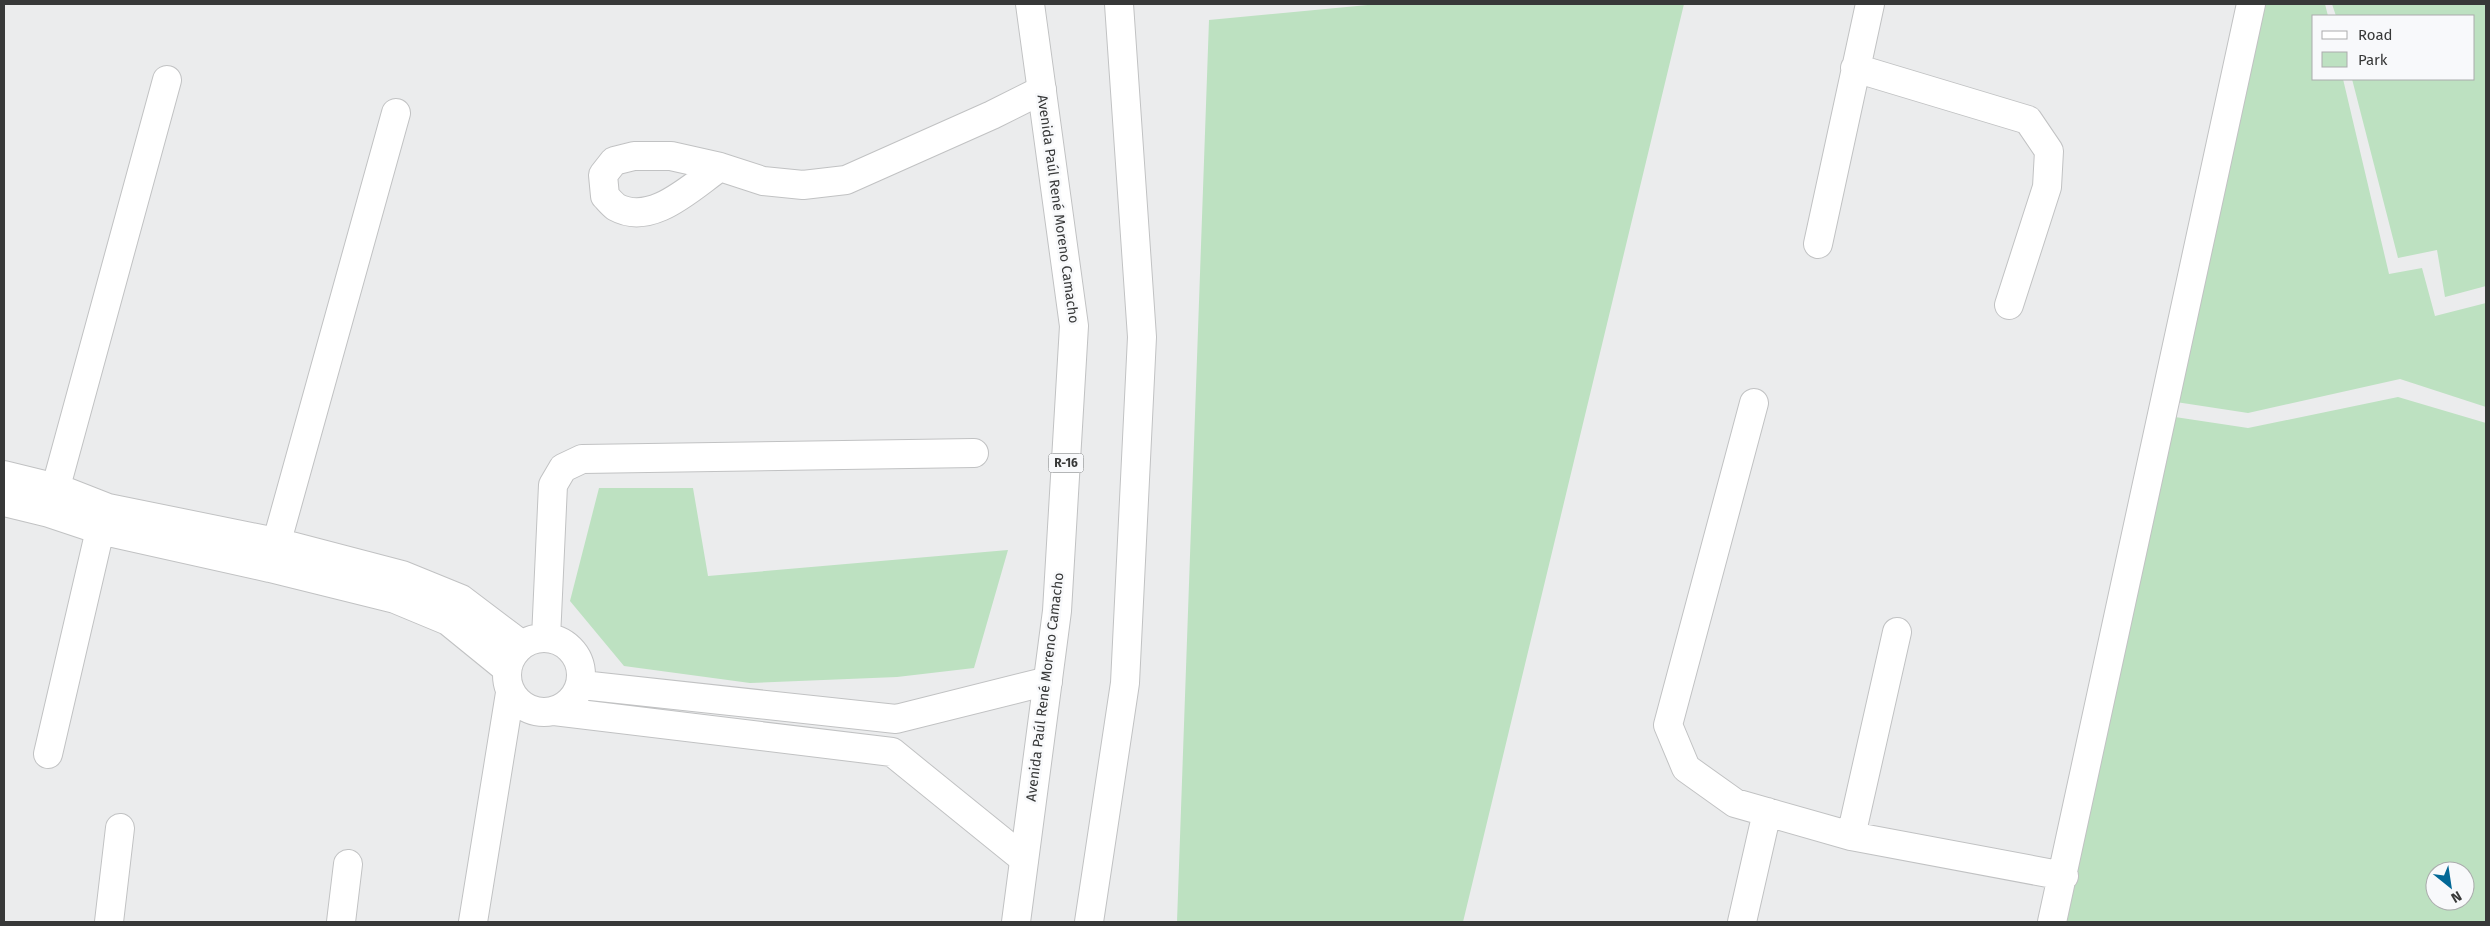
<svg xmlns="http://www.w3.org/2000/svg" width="2490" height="926" font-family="'Fira Sans',sans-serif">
<rect width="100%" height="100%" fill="#ebeced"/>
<path fill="#bde1c1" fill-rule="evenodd" d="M1378,4H1684L1463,922H1177L1209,20Z
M2261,4H2325L2328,16H2314V79H2343L2389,274L2422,268L2435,316L2486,303V407L2400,379L2248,413L2176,402Z
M2332,4H2486V286L2445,297L2437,250L2398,258L2352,79H2474V16H2336Z
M2398,397L2486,423V922H2064L2175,417L2248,428ZM2435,871H2465V901H2435Z
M599,488H693L708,576L1008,550L974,668L897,677L750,683L624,666L570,601Z"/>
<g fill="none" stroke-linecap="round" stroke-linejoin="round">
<g stroke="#c1c2c3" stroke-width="30">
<path id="street" d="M1855,68L2028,120L2049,151L2047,187L2009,305
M720,167C692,186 652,227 616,207C612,204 608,199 605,196L603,175L614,161L634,156H671L720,167L763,181L803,185L846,180L992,115L1042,90
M1818,244L1870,4
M1754,403L1668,725L1686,768L1735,803L1851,836L2064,876
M4,475L57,488L108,508L276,542L402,575L461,599L522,645
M4,502L49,513L100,530L270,568L395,599L448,621L507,669
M51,505L167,80
M272,559L396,113
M507 675a37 37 0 1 1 74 0a37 37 0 1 1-74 0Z
M546,638L553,485L563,468L582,459L974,453
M582,685L896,719L1048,681
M554,711L892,752L1024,859
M48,754L100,530L106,513
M1851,836L1897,632
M109,922L120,828
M341,922L348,864
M473,922L510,693
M1742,922L1767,812
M2052,922L2251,4"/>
</g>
<g stroke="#c1c2c3" stroke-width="30">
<path id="primary" d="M1016,922L1057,611L1074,326L1030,4
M1089,922L1125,683L1142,337L1119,4"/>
</g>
<use href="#street" stroke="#fff" stroke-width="28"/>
<use href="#primary" stroke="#fff" stroke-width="28"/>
</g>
<g text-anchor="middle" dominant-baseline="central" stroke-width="5" stroke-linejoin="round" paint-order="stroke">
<rect fill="#f8f9fb" stroke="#717272" stroke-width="1" x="1048.5" y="453.5" width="35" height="19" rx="4"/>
<g font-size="12" font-weight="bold" fill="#373838">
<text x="1066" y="463">R-16</text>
</g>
<g font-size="14" fill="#373838" stroke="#f8f9fb">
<text transform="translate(1058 209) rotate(82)">Avenida Paúl René Moreno Camacho</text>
<text transform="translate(1045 687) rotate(-83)">Avenida Paúl René Moreno Camacho</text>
</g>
</g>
<rect width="2490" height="926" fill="none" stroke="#373838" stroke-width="10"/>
<rect x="2312" y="15" width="162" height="65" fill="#f8f9fb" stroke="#abacad"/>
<rect x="2322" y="31" width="25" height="8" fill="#ffffff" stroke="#abacad"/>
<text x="2358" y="40" font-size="15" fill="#373838">Road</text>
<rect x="2322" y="52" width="25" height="15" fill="#bde1c1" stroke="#abacad"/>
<text x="2358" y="65" font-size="15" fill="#373838">Park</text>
<g transform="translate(2450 886) rotate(150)"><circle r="24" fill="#f8f9fb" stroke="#abacad"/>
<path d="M0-4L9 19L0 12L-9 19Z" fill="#036896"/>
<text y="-8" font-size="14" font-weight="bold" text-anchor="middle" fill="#373838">N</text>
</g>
</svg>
